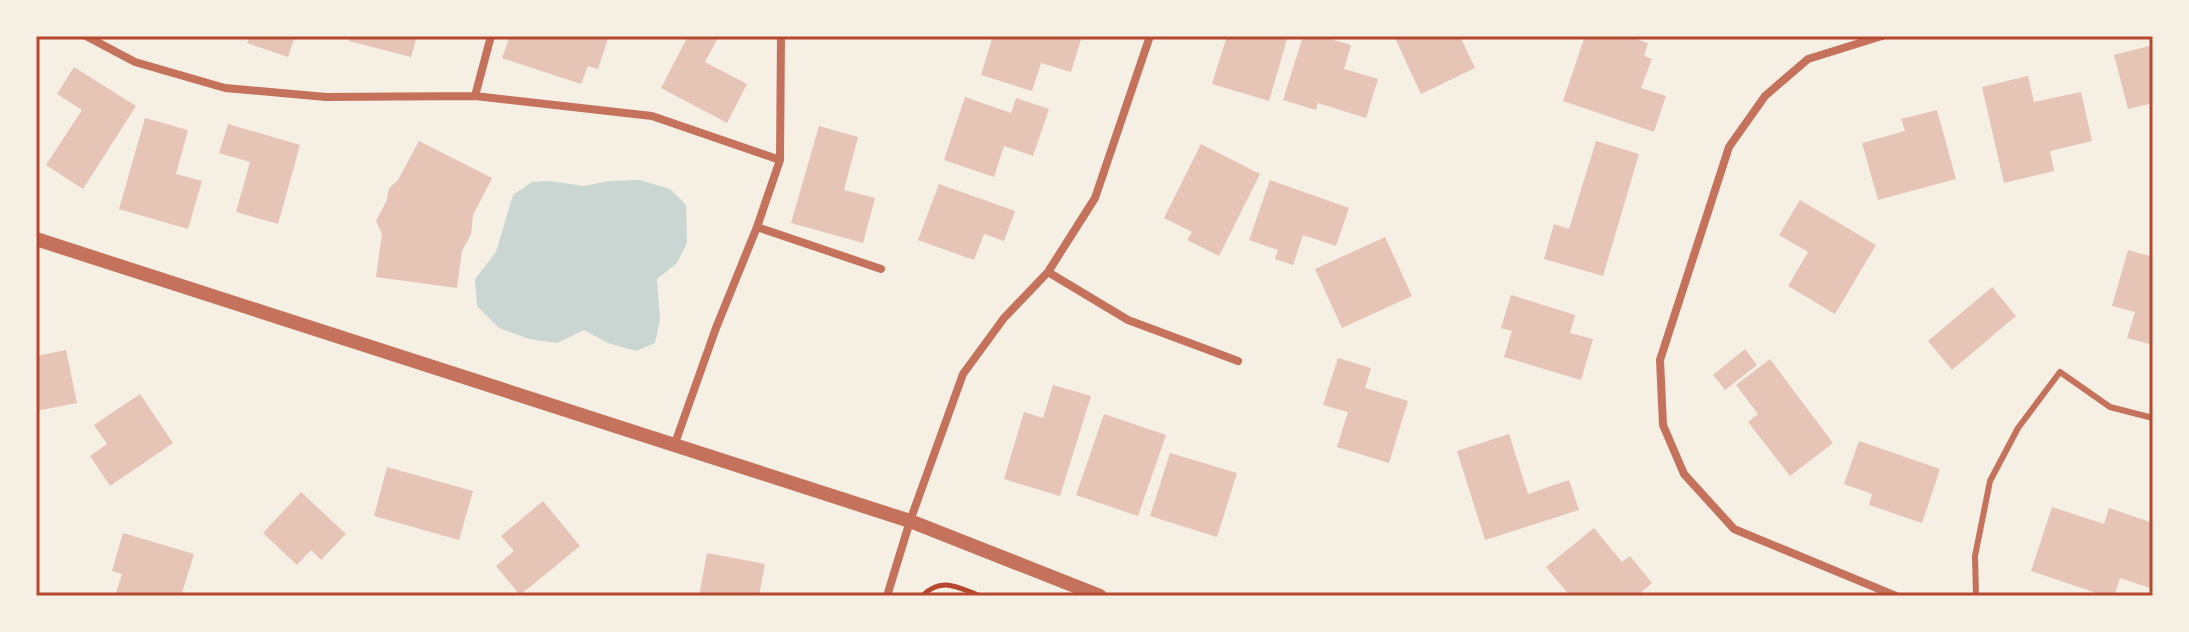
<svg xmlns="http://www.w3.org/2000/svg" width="2189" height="632" font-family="Mulish,sans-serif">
<rect width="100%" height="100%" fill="#f6efe4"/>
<path fill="#c9d6d2" d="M640,180L670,189L686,205L687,243L677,263L657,279L660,320L655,343L636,351L608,343L584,330L557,343L529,339L499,328L477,306L475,279L496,252L513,195L532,182L550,181L584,186L609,181Z"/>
<path fill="#e6c5b7" d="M250,36H295L288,57L247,43Z
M350,36H417L411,57L349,41Z
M510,36H609L598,69L588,66L581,84L502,58Z
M688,36H719L705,62L747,84L727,123L661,88Z
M993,36H1082L1071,72L1041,63L1032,91L981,75Z
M1227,36H1288L1269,101L1212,84Z
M1303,36H1321L1351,45L1344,69L1378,79L1366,118L1318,103L1316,110L1283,100Z
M1394,36H1460L1475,68L1421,94Z
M1585,36H1627L1648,43L1644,56L1652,59L1641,88L1666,96L1654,132L1563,101Z
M2153,45V103L2128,109L2114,55Z
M74,67L136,106L83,189L46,165L82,110L57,94Z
M2028,76L2034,102L2081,92L2092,141L2050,151L2054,171L2004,183L1982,87Z
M965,97L1011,113L1016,98L1049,109L1033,156L1004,146L994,177L944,160Z
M1937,110L1956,179L1878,200L1862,143L1905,131L1901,119Z
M145,118L188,130L176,174L202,181L188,229L119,209Z
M228,124L300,145L278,224L236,212L250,162L219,153Z
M819,126L858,137L844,190L875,198L863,243L791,223Z
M419,141L492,178L473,215L471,234L462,251L457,288L376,277L382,234L376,221L387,200L389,188L398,180Z
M1596,141L1639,154L1603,276L1544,259L1554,224L1569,229Z
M1201,144L1260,174L1219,256L1187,240L1192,232L1164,218Z
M1270,180L1349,208L1336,246L1303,235L1293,265L1275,259L1278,250L1249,240Z
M939,184L1015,211L1004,241L984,234L974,260L918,240Z
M1800,200L1876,245L1835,314L1788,286L1808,252L1779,235Z
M1385,237L1412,296L1342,328L1315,269Z
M2128,250L2153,257V345L2127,338L2135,312L2112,306Z
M1992,287L2016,316L1952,370L1928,341Z
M1511,295L1575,315L1570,333L1593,339L1581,380L1504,357L1512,331L1501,328Z
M1745,349L1757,365L1725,390L1713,375Z
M66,350L77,403L36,411V356Z
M1338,358L1371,368L1365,388L1408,401L1389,463L1337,447L1348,412L1323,405Z
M1770,359L1833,443L1790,476L1748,422L1758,414L1736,385Z
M1053,385L1091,396L1060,496L1004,479L1024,412L1043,418Z
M140,394L173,443L110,486L90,456L107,444L94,425Z
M1104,414L1166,435L1138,516L1076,495Z
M1509,434L1528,494L1569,480L1579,510L1485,540L1457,451Z
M1859,441L1940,469L1922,523L1869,505L1872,494L1844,484Z
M1170,453L1237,473L1217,537L1150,516Z
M387,467L473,491L459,540L374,516Z
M301,492L346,534L321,560L311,550L297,565L263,533Z
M543,501L580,546L520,595L496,566L514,551L501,536Z
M2052,507L2104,524L2109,508L2153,523V589L2120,578L2114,596H2105L2031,571Z
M1594,528L1622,562L1630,556L1652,583L1637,596H1570L1546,567Z
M123,533L194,554L181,596H115L122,574L112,571Z
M707,553L765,564L759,596H699Z"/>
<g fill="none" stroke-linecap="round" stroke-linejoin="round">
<path stroke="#b5482f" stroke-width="5" d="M922,596C942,576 958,588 981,596"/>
<path stroke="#c5725c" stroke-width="6" d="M1976,596L1975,556L1990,481L2018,428L2060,372L2110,407L2153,418"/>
<path stroke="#c5725c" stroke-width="8" d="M86,36L135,62L225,88L326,97L475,96L652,116L780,160
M1882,36L1808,59L1765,96L1729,147L1660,360L1663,425L1684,474L1734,529L1896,596
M475,96L491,36
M757,227L881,269
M1048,272L1128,320L1238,361
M674,446L716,328L757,227L780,160L781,36
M887,596L910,521L963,374L1004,318L1048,272L1095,198L1150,36"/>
<path stroke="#c5725c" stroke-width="14" d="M36,239L910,521L1100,596"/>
</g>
<rect width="2189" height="632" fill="none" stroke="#f6efe4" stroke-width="76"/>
<rect x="38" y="38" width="2113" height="556" fill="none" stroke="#b5482f" stroke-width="3"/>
</svg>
